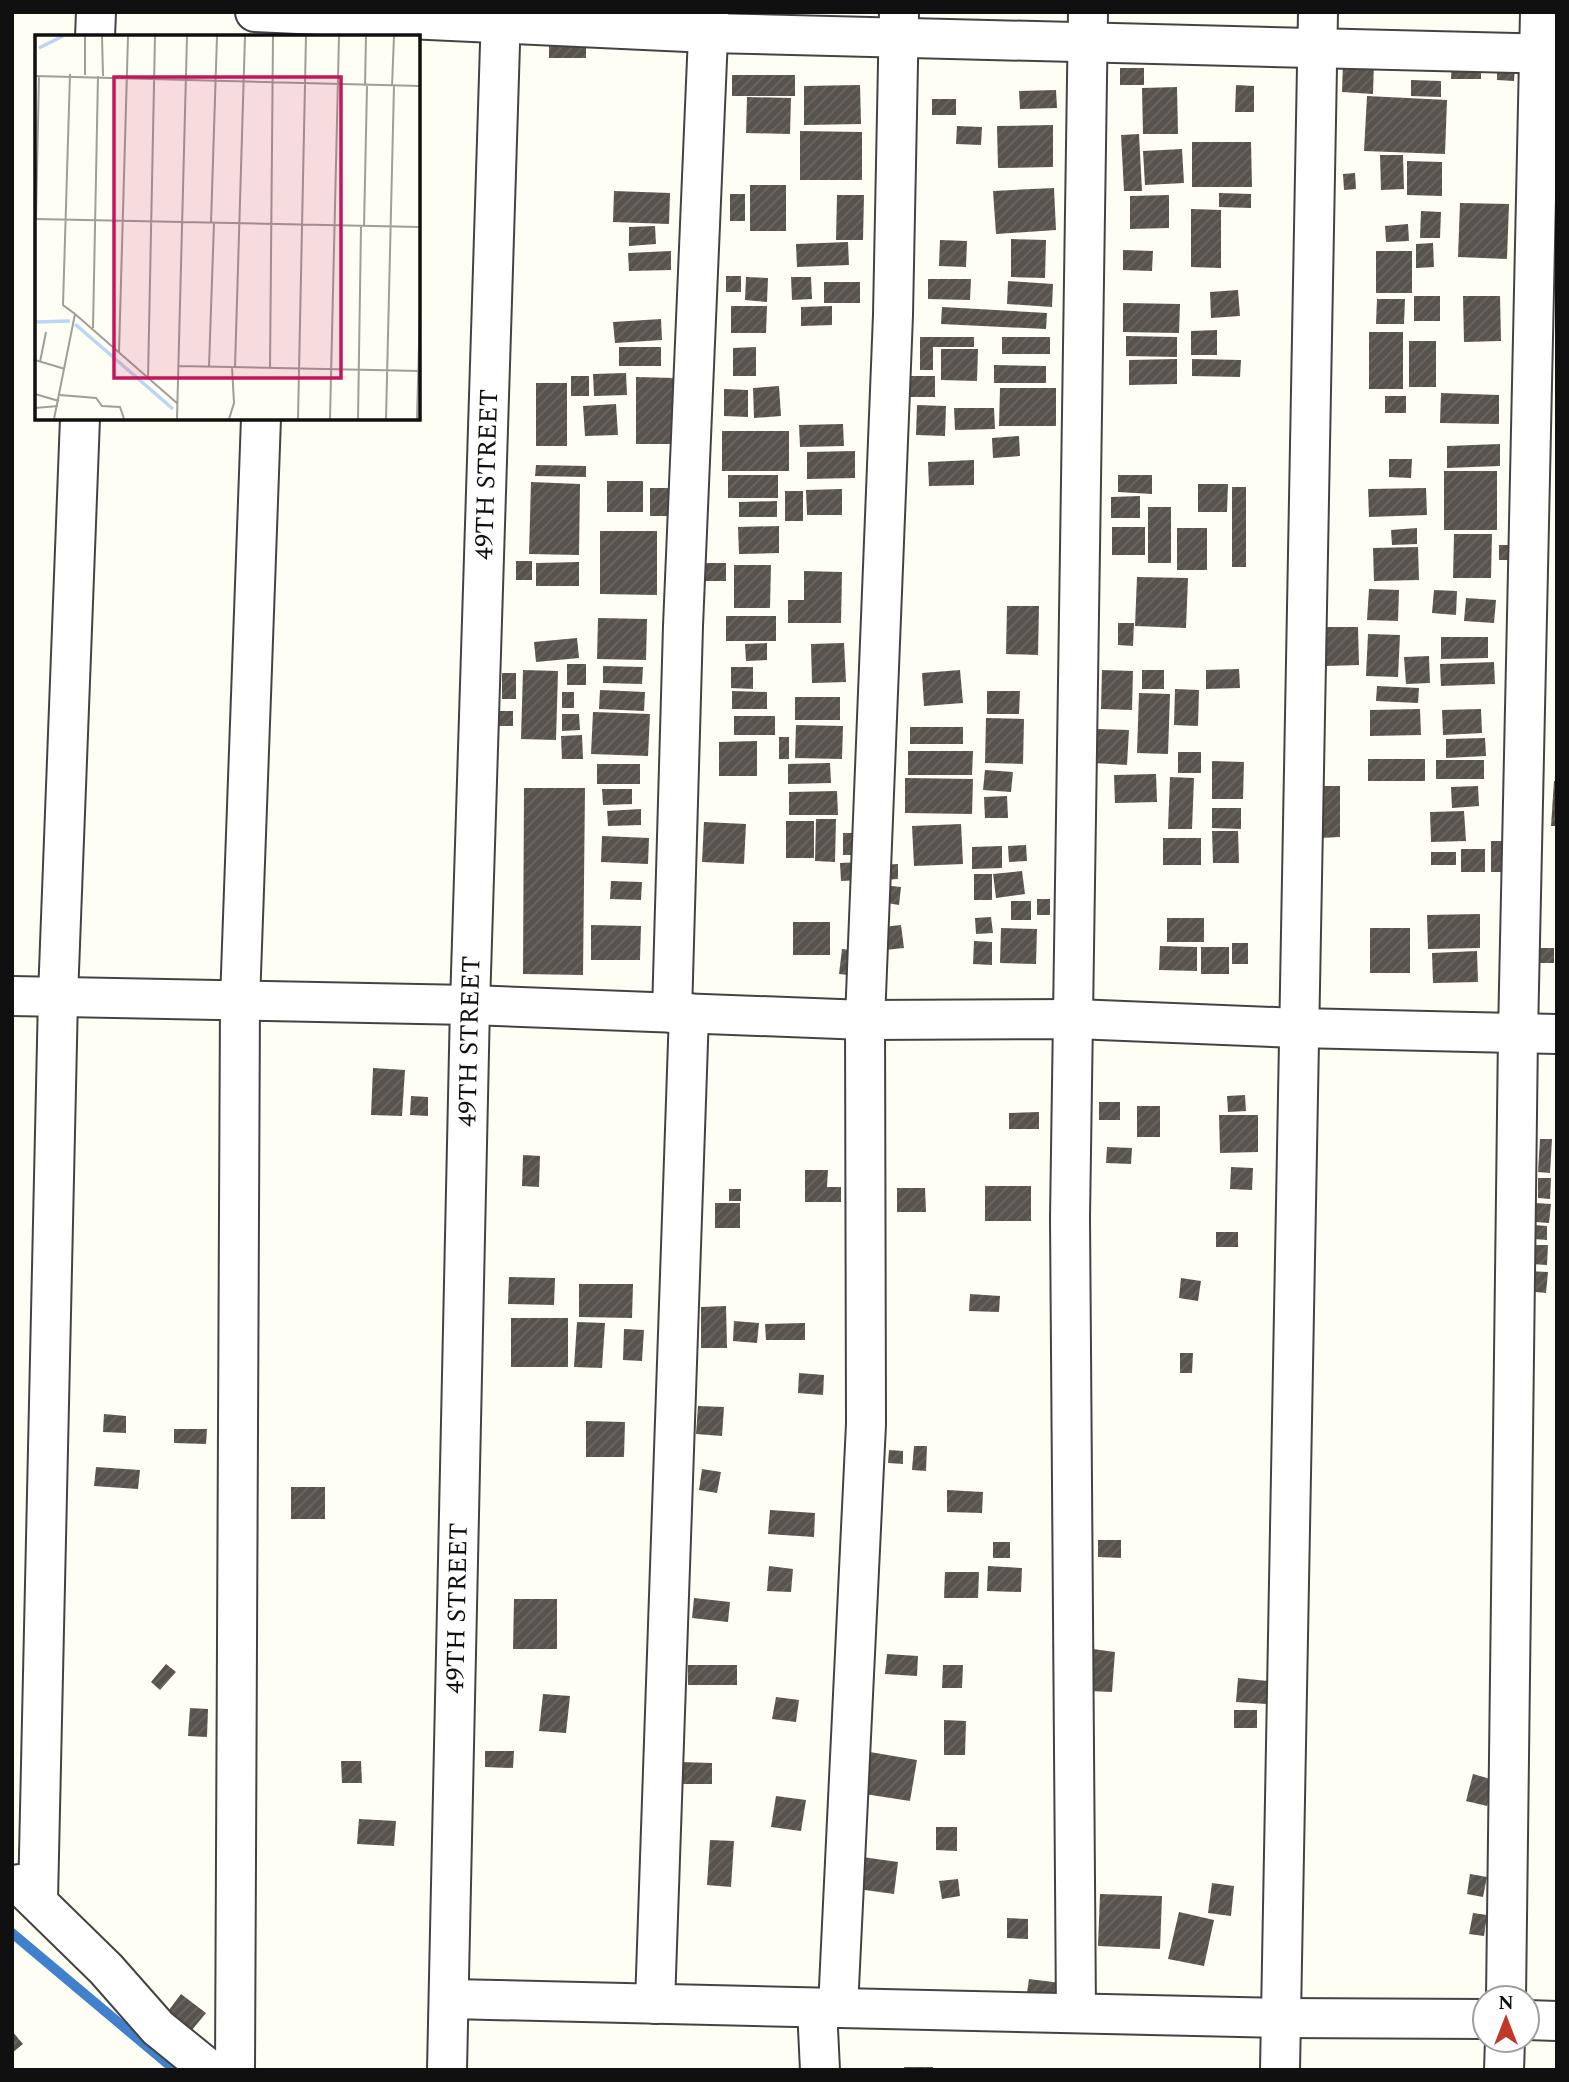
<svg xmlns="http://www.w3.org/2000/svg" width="1569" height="2082" font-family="Spectral,serif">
<defs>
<pattern id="building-hatch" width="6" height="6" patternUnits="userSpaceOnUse" patternTransform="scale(1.75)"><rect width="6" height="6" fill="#59534d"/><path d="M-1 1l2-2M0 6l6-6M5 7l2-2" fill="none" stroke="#6c6762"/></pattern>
</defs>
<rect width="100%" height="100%" fill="#fffef4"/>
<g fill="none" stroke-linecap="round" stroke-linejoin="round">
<path stroke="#4080cd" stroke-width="10" d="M12,1933L175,2070"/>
</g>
<path fill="url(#building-hatch)" d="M549,44H586V58H549Z
M1343,61L1374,62L1373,94L1342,92Z
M1452,61H1481V79H1451Z
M1497,65L1515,66L1514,81L1497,80Z
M1120,68H1144V85H1120Z
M732,75H795V96H732Z
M1411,80L1441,81V97L1411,96Z
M860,85L861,124L804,125V86Z
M1236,85L1254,86V112H1235Z
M1177,87L1178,134H1143L1142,88Z
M1056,90L1057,108L1020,109L1019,91Z
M1367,96L1447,100L1445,154L1364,151Z
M747,97L791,98L790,134L746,133Z
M932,99H956V115H932Z
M1053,125V167L998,168L997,126Z
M957,126L982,127L981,145L956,144Z
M800,131L862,132V180H800Z
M1139,134L1142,191H1124L1121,135Z
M1192,142H1251L1252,187H1192Z
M1182,149L1184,183L1145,185L1143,151Z
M1380,155H1403L1404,189L1381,190Z
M1407,161L1442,162V196L1407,195Z
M1355,173L1356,189L1344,190L1343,174Z
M750,185H786V231H750Z
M1054,188L1056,230L996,234L993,191Z
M614,191L670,193L669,224L613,222Z
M1219,193L1251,194V208L1219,207Z
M730,194H745V221H730Z
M837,195H864L863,240H836Z
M1169,195V228L1130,229V196Z
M1460,203L1509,204L1507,259L1458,257Z
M1191,209L1221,210V268L1191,267Z
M1421,211L1441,212L1440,238H1420Z
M1408,224L1409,241L1386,242L1385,226Z
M655,226L656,244L629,246V227Z
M1011,239L1046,240L1045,278L1011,277Z
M940,240L967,241L966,267L939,266Z
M848,242L849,265L797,267L796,244Z
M1433,243L1434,267L1416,268V244Z
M1123,250L1153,251L1152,271L1123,270Z
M671,251V270L629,271L628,253Z
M1376,251H1412V293H1376Z
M726,276H741V292H726Z
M746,277L768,278L767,302L745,300Z
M791,277H811L812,299L792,300Z
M928,279H971L970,300L928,299Z
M1008,281L1053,284L1052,307L1007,304Z
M824,282H860V303H824Z
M1238,290L1240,316L1211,318L1210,292Z
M1414,296H1440V321H1414Z
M1463,296H1500L1501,341L1464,342Z
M1377,299H1405L1404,324H1376Z
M1123,303L1180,304L1179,333L1123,332Z
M731,306H767L766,333H731Z
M832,306V325L801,326V307Z
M942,307L1047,313L1046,329L941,324Z
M661,319L662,340L615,343L613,322Z
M1217,330V355H1191V331Z
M1369,332H1403V389H1369Z
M1126,336L1177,337V357L1126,356Z
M920,337H974V347H933V370H920Z
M1002,337H1050V354H1002Z
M1409,341H1436V387H1409Z
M619,347H661V366H619Z
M756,347V376H733V348Z
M941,349H978L977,381L941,380Z
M1177,359V384L1129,385V360Z
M1192,359L1241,360L1240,377L1192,376Z
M994,365L1046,366V383H994Z
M626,373L627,395L594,396L593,374Z
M571,376H589V396H571Z
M909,376H935V397H909Z
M636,377L674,378V444H636Z
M536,383H567V446H536Z
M779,386L781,416L754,418L753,388Z
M1000,388H1056V426H999Z
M724,389L748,390V417L724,416Z
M1441,393L1499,395V424L1440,423Z
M1385,396H1406V413H1385Z
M616,404L618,435L585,436L583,406Z
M917,405L946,406L945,436L916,435Z
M954,408H994L995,429L955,430Z
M843,424L844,446L800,447L799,425Z
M722,431H789V471H722Z
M1019,436L1020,456L993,458L992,438Z
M1500,444V466L1447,468V446Z
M855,451V478L807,479V452Z
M1389,459H1412L1411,478L1389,477Z
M974,460V485L929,486L928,462Z
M536,465L586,466V477L535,476Z
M1444,471H1497V530H1444Z
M728,475H778V498H728Z
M1118,475H1152V494L1118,492Z
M607,481H643V512H607Z
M531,482L580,484L579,555L529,554Z
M1198,484H1228L1227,512H1198Z
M1232,487H1246V567H1232Z
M650,488H668V516H650Z
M1426,488L1427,515L1369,517L1368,489Z
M842,489V515H807L806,490Z
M785,491H803V521H785Z
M1140,496V518H1111V497Z
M777,501V517H739V502Z
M1148,507H1171V563H1148Z
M779,526V553L739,554L738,527Z
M1112,527H1145V555H1112Z
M1177,528H1207V570H1177Z
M1417,528V544L1392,545L1391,530Z
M600,531H657V595L600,594Z
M1454,534H1492L1491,578H1453Z
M1499,545H1520V560H1499Z
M1418,547L1419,580L1374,581L1373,548Z
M516,561H532V580H516Z
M579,562V586H536V563Z
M705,563H726V581H705Z
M734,565H771L770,608H734Z
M804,571L842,572L841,623H788V600H804Z
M1137,577L1188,578L1186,628L1135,626Z
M1369,589L1399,590L1398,621L1367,620Z
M1434,590L1457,591L1456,615L1432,613Z
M1466,598L1496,600L1494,623L1464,621Z
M1007,606H1039L1038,655L1006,654Z
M726,616H776V641H726Z
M598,618L647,619L646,660L597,659Z
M1118,623H1134L1133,646L1118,645Z
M1325,627H1358L1359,665L1326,666Z
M1368,634L1400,635L1398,677L1366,676Z
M1441,637H1488V658L1441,659Z
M577,638L579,658L536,662L534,642Z
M767,643V660L746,661L745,644Z
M844,643L846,682L812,683L811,644Z
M1429,656L1430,683L1406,684L1404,657Z
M1494,662L1495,684L1441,686L1440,664Z
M567,664H586V685H567Z
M603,666L643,667L642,684L603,683Z
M731,667H753V689L731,688Z
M1239,669L1240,688L1206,689V670Z
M523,670L558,671L556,740L521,739Z
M960,670L963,703L924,706L922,673Z
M1102,670L1133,671L1132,710L1101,709Z
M1142,670H1164V689H1142Z
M502,673H516V699H502Z
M1377,686L1419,688L1418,703L1376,701Z
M1175,689L1199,690L1198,726L1174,725Z
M600,690L645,692L644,711L599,709Z
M732,691L767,692V709H732Z
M987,691H1020L1019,714H987Z
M562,692H574V708H562Z
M1139,693L1170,694L1168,754L1137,753Z
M795,697H840V720H795Z
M1420,709L1421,735L1370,736V710Z
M1481,709L1482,733L1443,735L1442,710Z
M499,711H513V726H499Z
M593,712L650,714L648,756L591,754Z
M562,714H579L580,730L562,731Z
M734,716H775V735H734Z
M986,718L1024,719L1023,764L985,763Z
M796,725L843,726L842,759L795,758Z
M910,727H963V744H910Z
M1096,729L1129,730L1127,765L1094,763Z
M582,735L583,759H562L561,736Z
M779,737H789V759H779Z
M1485,738L1486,756L1446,758V739Z
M757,741V776H719V742Z
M908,751H973L972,775H908Z
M1178,752H1201V773H1178Z
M1368,759H1425V781H1368Z
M1436,760H1484V779H1436Z
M1212,761L1244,762L1243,799H1212Z
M830,763L831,783L788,784V764Z
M597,764H640V784H597Z
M985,770L1013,772L1011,792L983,790Z
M1156,774L1157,802L1115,803L1114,775Z
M1170,777L1194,778L1192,829H1168Z
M905,778L973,779L972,814L905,813Z
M1554,781H1557V826H1551Z
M1321,786H1340V837L1321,838Z
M1478,786L1479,806L1452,808L1451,787Z
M524,788H585L583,975L523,974Z
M602,789H632V804L603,805Z
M837,791L838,815H789V792Z
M1007,796L1008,818H985L984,797Z
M1212,808H1241V829L1212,828Z
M641,809V825L608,826L607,811Z
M1464,811L1466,841L1431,842L1430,812Z
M816,819H836L835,862L815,861Z
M786,821H814V858H786Z
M704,822L746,824L744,864L702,862Z
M961,824L963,864L914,866L912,826Z
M1212,831H1238L1239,863H1213Z
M843,833H867V855H843Z
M602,836L649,838L648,864L601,862Z
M1163,838H1201V865H1163Z
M1491,841H1519V872H1491Z
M1026,845L1027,861L1009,862L1008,846Z
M1002,846V868L972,869V847Z
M1461,849H1485V872H1461Z
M1431,852H1456V865H1431Z
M860,862V880L841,881L840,863Z
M898,864V879L883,880L882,865Z
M1022,871L1025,894L996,898L993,874Z
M974,874H992V900H974Z
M611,881L642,882L641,900L610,899Z
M882,885L901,887L899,905L880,902Z
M1037,899H1050V915H1037Z
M1011,901H1031V920H1011Z
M1480,914V948L1428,949L1427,915Z
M991,917L993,933L976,934L975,918Z
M1167,918H1204V942H1167Z
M793,922H830V955H793Z
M591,925L641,926L640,960H591Z
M901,925L904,948L885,950L882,927Z
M1001,928L1037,929L1036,964L1000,963Z
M1370,928H1410V973H1370Z
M974,941L992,942V965L973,964Z
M1232,943H1248V964H1232Z
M1160,946L1197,947V971L1159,970Z
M1201,947H1229V974H1201Z
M1535,948H1554V963H1535Z
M842,949L860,951L858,976L839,974Z
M1477,951L1478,982L1433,983L1432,953Z
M373,1068L405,1070L402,1116L371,1115Z
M1245,1095L1246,1111L1228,1112L1227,1096Z
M411,1096L428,1097V1116L410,1115Z
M1099,1102H1120V1120H1099Z
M1137,1106H1160V1137H1137Z
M1039,1112V1129H1009V1113Z
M1219,1115H1258V1152L1220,1153Z
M1540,1139H1552L1550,1173L1538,1172Z
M1107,1147L1132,1148L1131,1164L1106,1163Z
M523,1155L540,1156L539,1187L522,1186Z
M1231,1167L1253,1168L1252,1190L1230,1189Z
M805,1170H828L827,1187H841V1202H805Z
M1538,1178H1551L1550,1199L1538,1198Z
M985,1186H1031V1221H985Z
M897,1188H925L926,1212H897Z
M729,1189H741V1201H729Z
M715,1203H740V1228H715Z
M1536,1203L1551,1204L1549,1223L1535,1222Z
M1534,1225L1547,1226V1240L1534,1239Z
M1216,1232H1238V1247H1216Z
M1530,1245H1548L1547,1265L1530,1264Z
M1527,1271L1548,1272L1546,1293L1525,1291Z
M509,1277L555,1278L554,1305L508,1304Z
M1181,1278L1201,1281L1198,1301L1179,1298Z
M579,1284H633L632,1318L579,1317Z
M970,1294L1000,1296L999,1312L969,1311Z
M726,1306L727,1348H701V1307Z
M511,1318H568V1367H511Z
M734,1321L759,1323L757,1343L733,1341Z
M577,1322L605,1323L602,1368L574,1367Z
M805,1323V1340H766L765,1324Z
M624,1329L644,1330L642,1361L623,1360Z
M1180,1353H1193L1192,1373H1180Z
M799,1373L824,1375L823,1395L798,1393Z
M698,1406L724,1407L722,1436L696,1434Z
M104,1414L126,1416V1433L103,1432Z
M586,1421L625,1422L624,1457H586Z
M174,1429H207L206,1444L174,1443Z
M914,1446H927L926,1471L912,1470Z
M889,1450L903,1451V1464L888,1463Z
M96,1467L140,1470L138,1489L94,1486Z
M702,1469L721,1472L717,1493L699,1490Z
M291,1487H325V1519H291Z
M947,1490L983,1492L982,1513L947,1512Z
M770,1510L815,1513L814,1537L768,1534Z
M1098,1540H1121V1558L1098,1557Z
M993,1542H1010V1558H993Z
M769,1566L793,1569L791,1592L767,1591Z
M988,1566L1022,1568L1021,1592L987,1591Z
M945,1572H979L978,1598H944Z
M694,1598L730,1602L728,1622L692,1618Z
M514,1599H557V1649H513Z
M1093,1649L1115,1652L1112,1692L1089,1691Z
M887,1654L918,1656L917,1676L885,1674Z
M166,1664L176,1672L160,1690L151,1682Z
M688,1665H737V1685H688Z
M943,1665H963L962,1688H942Z
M1238,1678L1268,1681L1267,1704L1236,1702Z
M543,1694L570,1696L566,1733L539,1731Z
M776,1697L799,1700L796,1722L772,1719Z
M190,1708L208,1709L207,1737L188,1736Z
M1234,1710H1257V1728H1234Z
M944,1720L966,1721L965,1755H944Z
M485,1751H514L513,1768L485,1767Z
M864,1751L917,1760L910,1801L858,1793Z
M341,1761H361L362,1783H342Z
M680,1762L712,1763V1784H679Z
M1473,1774L1494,1780L1487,1806L1466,1801Z
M776,1796L806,1800L801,1831L771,1827Z
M359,1819L396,1821L394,1846L357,1844Z
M936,1827H957V1851L936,1850Z
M710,1840L734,1841L731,1887L707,1885Z
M855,1856L898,1862L894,1894L850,1888Z
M1470,1874L1487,1877L1483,1897L1467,1894Z
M958,1879L960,1896L942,1899L939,1881Z
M1212,1883L1234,1886L1231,1916L1208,1913Z
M1100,1894L1162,1896L1160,1949L1098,1946Z
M1179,1912L1214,1920L1204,1966L1168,1959Z
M1473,1913L1487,1915L1484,1936L1469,1934Z
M1007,1918L1028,1919V1939L1007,1938Z
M1029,1979L1061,1983L1059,1997L1027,1993Z
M181,1994L206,2013L187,2036L163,2018Z
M12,2031L23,2044L12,2053Z
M904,2067H933V2070H904Z"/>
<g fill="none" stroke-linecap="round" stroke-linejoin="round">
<g stroke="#434343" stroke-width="42">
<g id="minor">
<path d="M255,12L709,33L1557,54"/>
<path d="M95,37L96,12"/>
<path d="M12,996L470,1005L865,1020L1075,1019L1298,1028L1557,1034"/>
<path d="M672,1013L683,626L709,12"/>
<path d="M19,1884L106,1969L158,2028L210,2070"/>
<path d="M38,1900L58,997L80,418"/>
<path d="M1506,1998L1518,1034L1540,12"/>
<path d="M450,1999L1281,2018L1485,2019"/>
<path d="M655,2004L689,1013"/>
<path d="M817,2008L820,2070"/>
<path d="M838,2008L866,1424L865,1020L893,315L899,12"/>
<path d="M1076,2013L1070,1218L1088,12"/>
<path d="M1527,2020L1557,2021"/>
<path d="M235,2070L240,1001L261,418"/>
<path id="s1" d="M447,2070L470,1005L501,12"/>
<path d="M1280,2070L1318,12"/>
<path d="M1504,2070L1505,2040"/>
</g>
</g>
<use href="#minor" stroke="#fff" stroke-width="38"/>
</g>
<g text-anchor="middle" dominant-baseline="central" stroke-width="7" stroke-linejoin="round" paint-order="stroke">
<g font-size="26" fill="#101010" stroke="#fff">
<text stroke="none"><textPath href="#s1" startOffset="1596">49TH STREET</textPath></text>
<text stroke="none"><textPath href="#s1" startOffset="1029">49TH STREET</textPath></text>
<text stroke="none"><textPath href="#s1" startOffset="462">49TH STREET</textPath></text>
</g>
</g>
<g transform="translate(35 35)">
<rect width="385" height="385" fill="#fffef4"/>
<path fill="none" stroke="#b9d6f6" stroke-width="3.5" d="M4,13L28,1M0,287L35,286M40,289L138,374"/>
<path fill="none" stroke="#9f9f99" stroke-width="2" d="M67,1L68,41M50,40V1M0,41L385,51M330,51L331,1M357,51L359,1M0,184L385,192M1,184L4,41M176,188L182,1M329,192L332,51M40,279L143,369M58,293L63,41M84,317L93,1M0,325L30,334M5,327L11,297M144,331L385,336M174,332L179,188M200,332L210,1M235,333L238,1M113,344L120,1M0,359L24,366M25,360L61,363L67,371L85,372L89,384M0,373L23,371M19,384L40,279L28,270L35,39M142,384L152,1M194,384L199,368L197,332M263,384L271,1M295,384L304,1M323,384L326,192M351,384L359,51M382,384L385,272"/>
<path fill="#c2185b" fill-opacity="0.15" stroke="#c2185b" stroke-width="3.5" d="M79,42H306V343H79Z"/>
<rect width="385" height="385" fill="none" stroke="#101010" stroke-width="3.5"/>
</g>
<rect width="1569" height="2082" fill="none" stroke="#101010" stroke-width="28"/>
<g transform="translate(1506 2019)"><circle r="33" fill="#ffffff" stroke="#9f9f9f" stroke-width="2"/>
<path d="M0-5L12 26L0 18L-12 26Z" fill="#c13728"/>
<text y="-10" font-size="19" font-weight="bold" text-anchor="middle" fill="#101010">N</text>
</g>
</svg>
